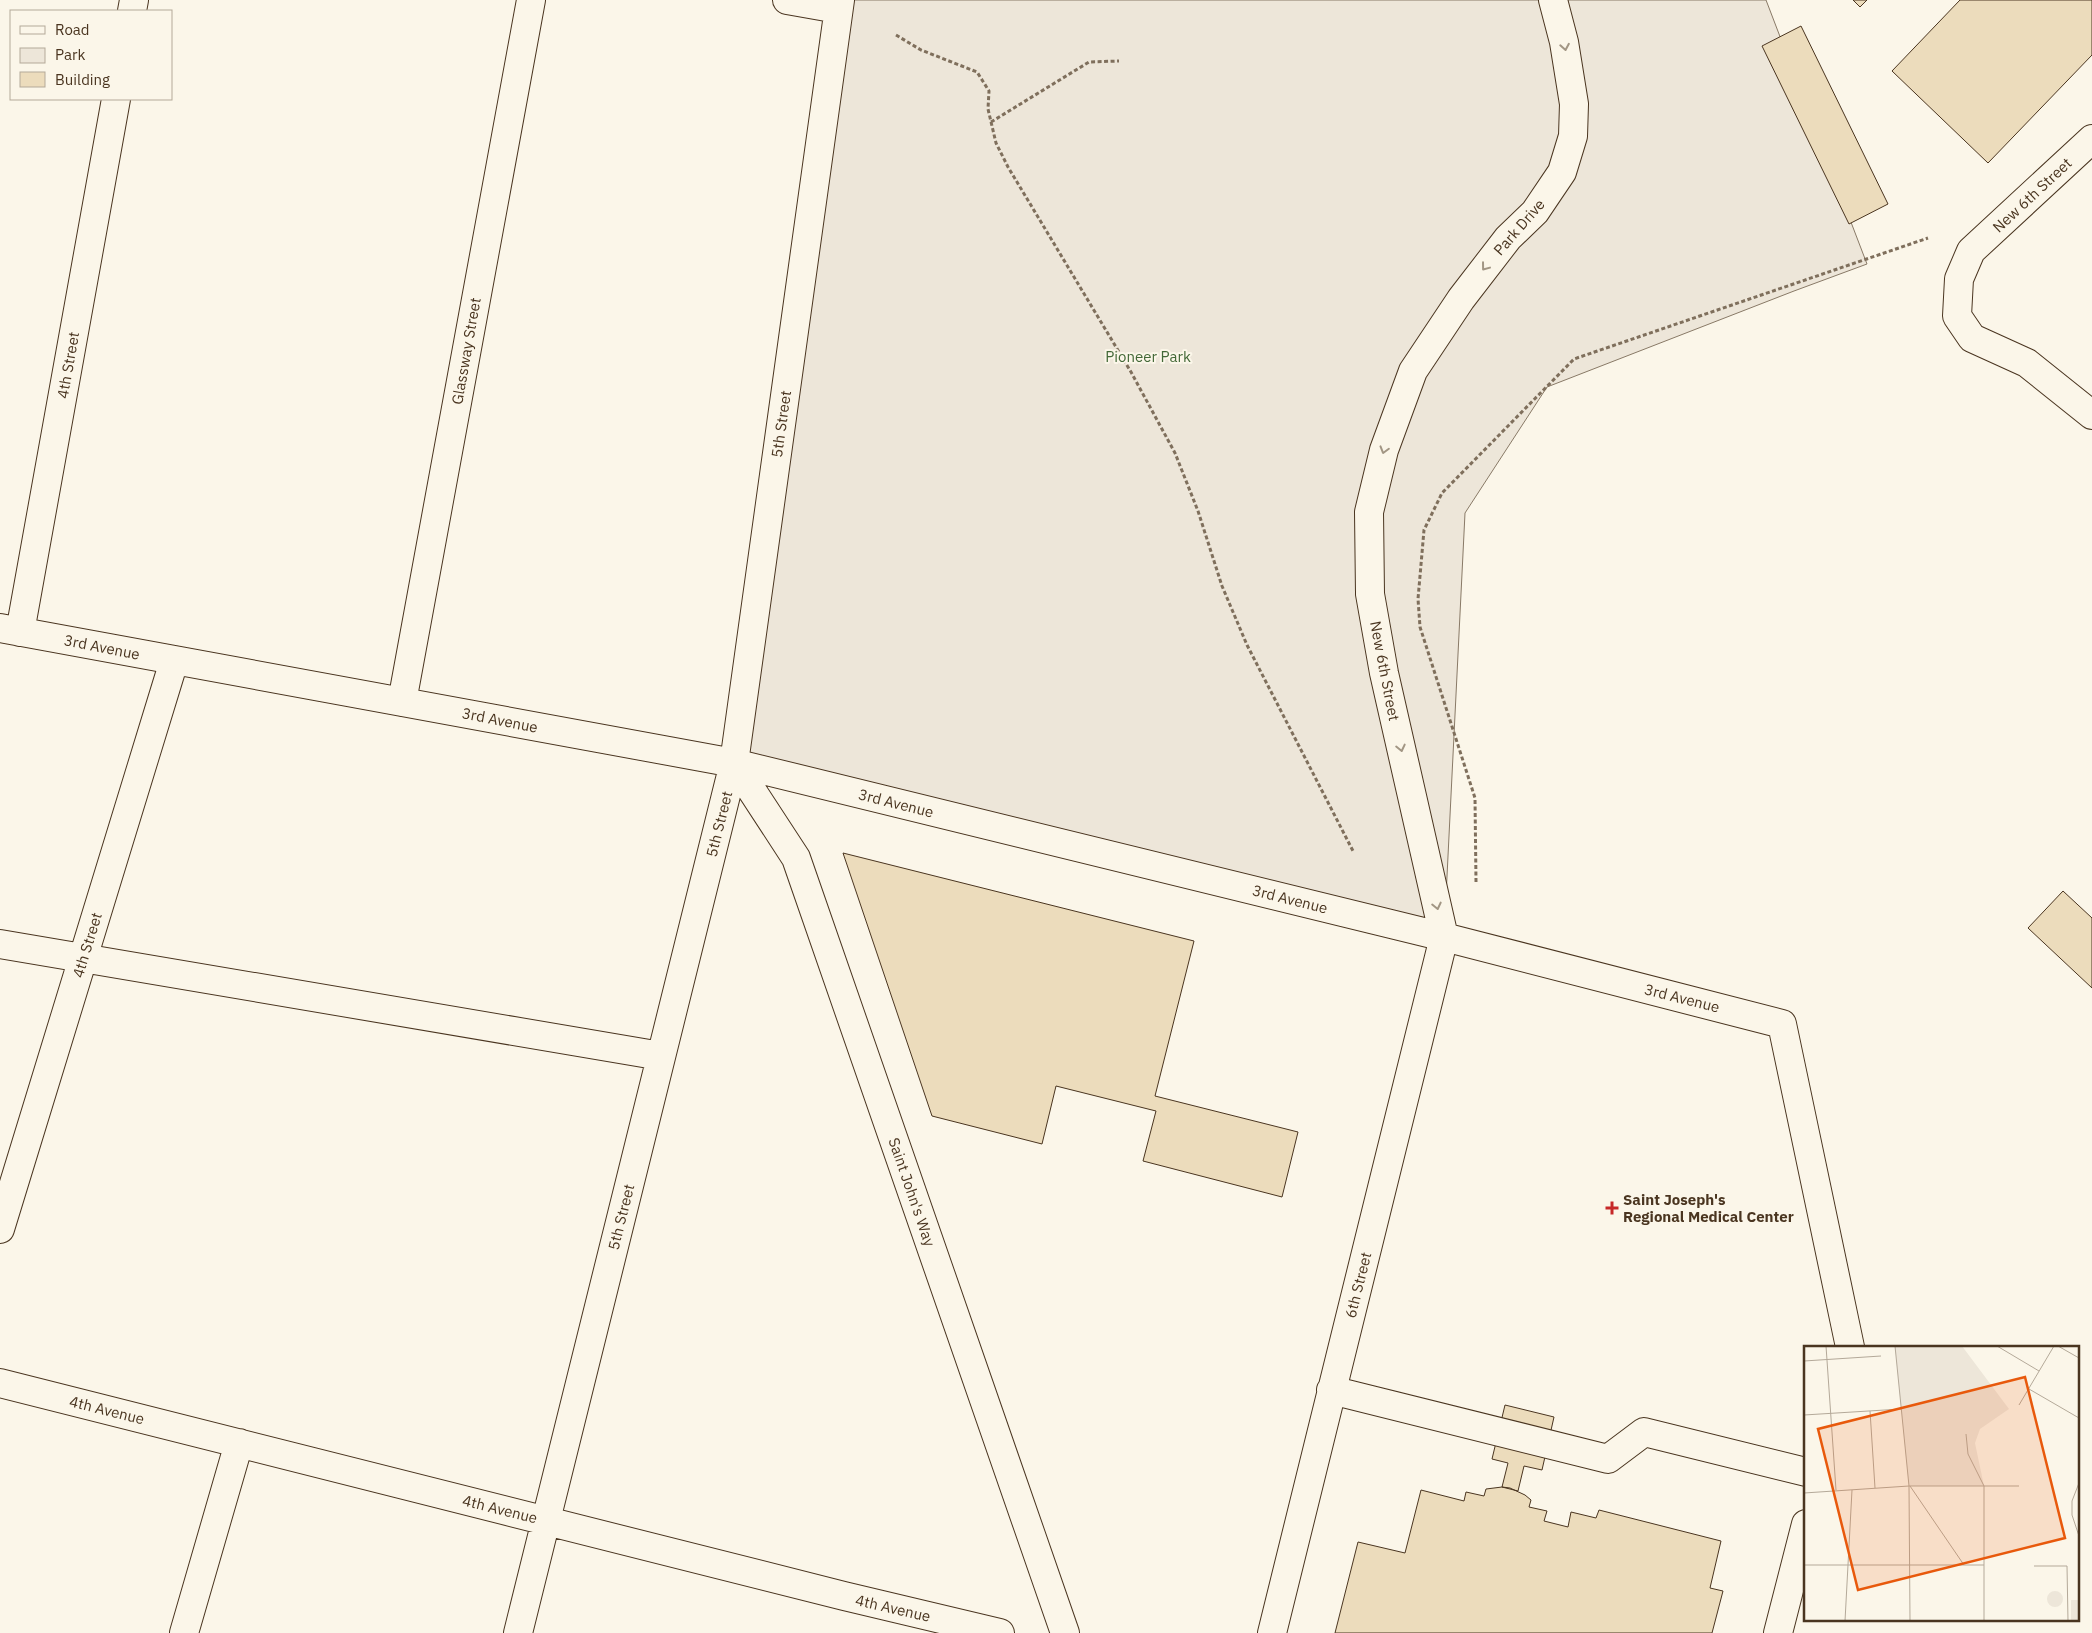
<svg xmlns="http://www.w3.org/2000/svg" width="2092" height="1633" font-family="'IBM Plex Sans',sans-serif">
<rect width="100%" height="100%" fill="#fbf6e9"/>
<path fill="#ede6d9" stroke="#887966" d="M840,0H1766L1867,264L1794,291L1547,387L1465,513L1444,937L734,763Z"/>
<path fill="#ecdcbc" stroke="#4a3520" d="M1853,0H1867L1860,7Z
M1960,0H2092V55L1988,163L1892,71Z
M1801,26L1888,204L1849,224L1762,46Z
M843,853L1194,941L1155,1096L1298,1132L1282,1197L1143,1161L1156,1111L1056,1086L1042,1144L932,1116Z
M2063,891L2092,918V988L2028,928Z
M1505,1405L1554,1417L1542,1470L1524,1466L1518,1491L1502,1487L1508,1463L1492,1459Z
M1502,1487L1510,1488L1525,1495L1531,1500L1529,1507L1547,1511L1544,1521L1568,1527L1571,1512L1596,1518L1599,1510L1721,1541L1710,1588L1723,1591L1712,1633H1335L1358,1542L1405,1553L1421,1490L1464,1501L1466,1492L1484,1496L1486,1489Z"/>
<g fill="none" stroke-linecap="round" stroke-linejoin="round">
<g stroke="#4a3520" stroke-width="30">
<path id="minor" d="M787,0L838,9
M132,11L134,0
M2092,139L1971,251L1959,279L1957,316L1972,338L2027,363L2092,415
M0,628L734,763L1444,937L1782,1024L1850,1347
M20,632L116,99
M402,702L531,0
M734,763L796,858L1065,1633
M0,944L661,1056
M0,1229L174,661
M0,1383L844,1596L1000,1633
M1331,1390L1608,1459L1644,1432L1806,1472
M184,1633L239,1443
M518,1633L734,763L840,0
M1272,1633L1444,937L1384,673L1370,594L1369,512L1384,450L1413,371L1461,299L1508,238L1535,212L1562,172L1573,136L1574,104L1564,42L1553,0
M1778,1633L1806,1524"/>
</g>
<path stroke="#7f6f5c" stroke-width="3" stroke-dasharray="4 2.5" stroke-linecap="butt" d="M896,35L921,50L977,72L989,91L988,109L996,143L1008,167L1131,372L1175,453L1198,511L1222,586L1247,645L1353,851
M991,122L1089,62L1119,61
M1476,882L1475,798L1420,627L1418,599L1424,530L1442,493L1574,359L1928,238"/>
<use href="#minor" stroke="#fbf6e9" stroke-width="28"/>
</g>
<defs><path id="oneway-chevron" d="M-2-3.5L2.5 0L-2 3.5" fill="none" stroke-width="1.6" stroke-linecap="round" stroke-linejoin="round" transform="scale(1.25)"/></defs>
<g stroke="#a29684">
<use href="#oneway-chevron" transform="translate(1565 47) rotate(80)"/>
<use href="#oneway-chevron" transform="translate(1485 267) rotate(127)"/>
<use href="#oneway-chevron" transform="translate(1384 450) rotate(106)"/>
<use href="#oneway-chevron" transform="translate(1401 748) rotate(77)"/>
<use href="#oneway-chevron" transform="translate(1437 906) rotate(77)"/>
</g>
<path fill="#c62828" stroke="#fbf6e9" stroke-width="2" d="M1609.5 1200.5h5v5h5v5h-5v5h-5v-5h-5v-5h5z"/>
<g text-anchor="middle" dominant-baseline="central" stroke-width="4" stroke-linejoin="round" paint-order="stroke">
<g font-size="15" fill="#4a3520" stroke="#fbf6e9">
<text transform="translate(2032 195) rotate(-43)">New 6th Street</text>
<text transform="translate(1519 227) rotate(-49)">Park Drive</text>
<text transform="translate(466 351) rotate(-80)">Glassway Street</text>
<text transform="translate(68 365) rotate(-80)">4th Street</text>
<text transform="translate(781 424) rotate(-82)">5th Street</text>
<text transform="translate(102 647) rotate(11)">3rd Avenue</text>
<text transform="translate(1385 671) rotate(79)">New 6th Street</text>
<text transform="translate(500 720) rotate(11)">3rd Avenue</text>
<text transform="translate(896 803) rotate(14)">3rd Avenue</text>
<text transform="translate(719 824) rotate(-76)">5th Street</text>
<text transform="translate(1290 899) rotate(14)">3rd Avenue</text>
<text transform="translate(87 945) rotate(-73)">4th Street</text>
<text transform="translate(1682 998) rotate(14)">3rd Avenue</text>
<text transform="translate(912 1192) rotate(71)">Saint John's Way</text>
<text transform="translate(621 1217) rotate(-76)">5th Street</text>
<text transform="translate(1358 1285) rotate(-76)">6th Street</text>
<text transform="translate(107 1410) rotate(14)">4th Avenue</text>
<text transform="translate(500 1509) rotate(14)">4th Avenue</text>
<text transform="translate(893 1608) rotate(13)">4th Avenue</text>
</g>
<g font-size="15" fill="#436837" stroke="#fbf6e9">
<text x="1148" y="356">Pioneer Park</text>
</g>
<g font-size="15" font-weight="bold" fill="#4a3520" stroke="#fbf6e9" text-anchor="start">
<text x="1623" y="1199">Saint Joseph's<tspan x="1623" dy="17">Regional Medical Center</tspan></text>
</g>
</g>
<g transform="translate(1804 1346)">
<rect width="275" height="275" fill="#fbf6e9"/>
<path d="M91,0H158L205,63L176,83L171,97L180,140H105ZM243 253a8 8 0 1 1 16 0a8 8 0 1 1-16 0ZM267,254H275V275H267Z" fill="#ede6d9"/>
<path fill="none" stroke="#b4a999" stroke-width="1" d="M22,0L32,144M91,0L105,140L106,275M193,0L235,25M254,0L275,12M0,15L77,10M225,43L275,72M215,59L250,0M66,65L71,142M0,69L97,63M162,88L164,108L180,140V275M275,137L268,155V169L275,190M106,140L160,219M0,147L105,140H215M0,219H180M230,220H263L264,275M41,275L48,144"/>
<path fill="#e8590c" fill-opacity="0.15" stroke="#e8590c" stroke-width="2.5" d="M221,31L261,192L54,244L14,83Z"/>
<rect width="275" height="275" fill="none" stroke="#4a3520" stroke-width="2.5"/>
</g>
<rect x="10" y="10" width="162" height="90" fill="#fbf6e9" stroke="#b4a999"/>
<rect x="20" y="26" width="25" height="8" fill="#fbf6e9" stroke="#b4a999"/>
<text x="55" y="35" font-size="15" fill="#4a3520">Road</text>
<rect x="20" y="48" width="25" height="15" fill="#ede6d9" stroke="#b4a999"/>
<text x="55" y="60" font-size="15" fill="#4a3520">Park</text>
<rect x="20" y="72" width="25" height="15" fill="#ecdcbc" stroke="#b4a999"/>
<text x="55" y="85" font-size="15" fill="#4a3520">Building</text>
</svg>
